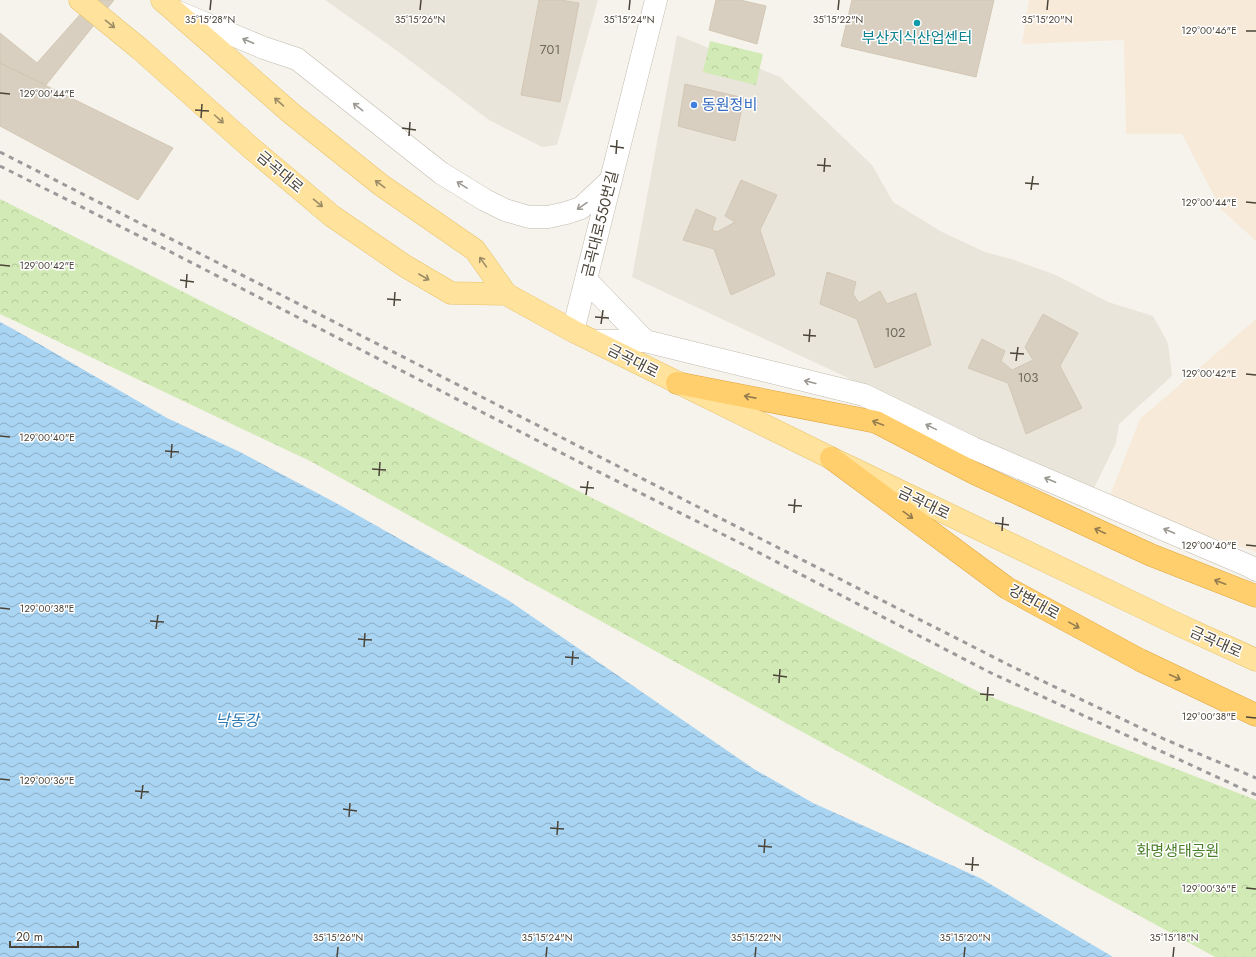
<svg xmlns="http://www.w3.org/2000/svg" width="1256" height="957" font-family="Jost,'Noto Sans KR',sans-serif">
<defs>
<pattern id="park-crowns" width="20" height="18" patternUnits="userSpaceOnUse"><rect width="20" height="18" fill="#d2eab5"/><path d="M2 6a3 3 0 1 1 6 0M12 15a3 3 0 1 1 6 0" fill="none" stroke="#b6ca9c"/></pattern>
<pattern id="water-waves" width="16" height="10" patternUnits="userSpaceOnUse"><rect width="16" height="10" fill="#a9d4f2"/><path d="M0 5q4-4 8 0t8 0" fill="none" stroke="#8caec5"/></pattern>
</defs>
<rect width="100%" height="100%" fill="#f6f3ec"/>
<path fill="#eae5da" d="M325,0H598L557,145L542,147L489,120L396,50Z
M677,35L780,77L872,165L893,202L942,232L985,252L1011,259L1056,275L1108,302L1153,316L1168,343L1172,376L1119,424L1116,443L1092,492L632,277Z"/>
<path fill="#f7ead8" d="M1029,0H1256V241L1221,209L1182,134H1126L1124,40L1022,44Z
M1256,319V552L1107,503L1140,419Z"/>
<path fill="url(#park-crowns)" d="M710,41L763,54L756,85L703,72Z
M0,199L375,389L981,693L1256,800V957H1215L797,729L310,461L0,314Z"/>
<path fill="url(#water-waves)" d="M0,322L15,330L167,418L240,452L336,503L508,600L754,769L813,803L980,878L1113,957H0Z"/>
<path fill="#d8cfc1" stroke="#d3c7b4" d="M93,0H114L46,85L0,63V33L37,63Z
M539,0H561L579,3L560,102L521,95Z
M716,0H740L766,6L757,44L709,30Z
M852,0H994L976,77L841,46Z
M0,63L173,148L138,200L0,126Z
M685,84L744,98L735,141L678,126Z
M741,180L777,195L760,230L775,275L731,295L714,249L683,240L696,209L716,218L712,230L717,232L735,222L725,216Z
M827,272L856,282L853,294L859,303L880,291L887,304L916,293L931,345L875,368L857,319L820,304Z
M1043,314L1078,333L1060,366L1082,408L1026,434L1008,383L968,368L982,339L1005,351L1001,361L1012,370L1033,360L1025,347Z"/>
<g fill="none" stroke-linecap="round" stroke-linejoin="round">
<g stroke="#c2bbae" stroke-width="23">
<path id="minor" d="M178,12L264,48L297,59L441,173L485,200L505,210L529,217H548L566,213L581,208L611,180
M586,280L645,341L864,395L973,448L1249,566L1256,570
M573,331L656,0
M594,341H645"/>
</g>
<g stroke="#e6c16a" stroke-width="23">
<path id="major" d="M80,0L140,49L250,147L332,216L405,266L451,293L506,294
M162,0L292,114L381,185L475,250L506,294L573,331L831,458L1177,624L1256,660"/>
</g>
<g stroke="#e0a43c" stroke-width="23">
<path id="highway" d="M677,383L876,422L974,473L1151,555L1256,596
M831,458L1007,588L1140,660L1256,715"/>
</g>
<use href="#minor" stroke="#fff" stroke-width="22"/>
<use href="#major" stroke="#ffe39c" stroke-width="22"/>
<use href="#highway" stroke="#ffcf6e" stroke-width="22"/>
<path stroke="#9a9a9a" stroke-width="3" stroke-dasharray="5 5" stroke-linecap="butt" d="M0,152L1011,666L1164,739L1256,778
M0,166L163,248L583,464L746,546L989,672L1256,795"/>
</g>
<defs><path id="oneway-shaft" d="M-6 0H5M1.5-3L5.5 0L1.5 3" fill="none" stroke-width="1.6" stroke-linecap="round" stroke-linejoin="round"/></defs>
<g stroke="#9c8c66">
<use href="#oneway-shaft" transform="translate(110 24) rotate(39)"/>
<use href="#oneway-shaft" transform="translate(279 102) rotate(-139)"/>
<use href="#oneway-shaft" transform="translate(219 119) rotate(42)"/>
<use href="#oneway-shaft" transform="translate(380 184) rotate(-143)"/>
<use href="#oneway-shaft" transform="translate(318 203) rotate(40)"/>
<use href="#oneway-shaft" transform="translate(483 262) rotate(-125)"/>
<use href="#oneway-shaft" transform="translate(424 277) rotate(30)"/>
</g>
<g stroke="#9c9892">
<use href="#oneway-shaft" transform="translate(248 41) rotate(-157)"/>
<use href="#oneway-shaft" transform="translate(358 107) rotate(-142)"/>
<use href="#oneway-shaft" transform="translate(462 185) rotate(-148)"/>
<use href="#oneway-shaft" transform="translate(582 206) rotate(145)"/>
<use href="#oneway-shaft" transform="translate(810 382) rotate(-166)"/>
<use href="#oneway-shaft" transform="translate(931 427) rotate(-154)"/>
<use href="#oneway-shaft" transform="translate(1050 480) rotate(-157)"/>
<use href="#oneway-shaft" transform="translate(1169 531) rotate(-157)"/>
</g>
<g stroke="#937c4e">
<use href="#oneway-shaft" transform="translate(750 397) rotate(-169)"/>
<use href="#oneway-shaft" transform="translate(878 423) rotate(-159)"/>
<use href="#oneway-shaft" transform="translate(908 515) rotate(36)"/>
<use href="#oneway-shaft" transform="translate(1100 531) rotate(-155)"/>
<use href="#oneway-shaft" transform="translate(1220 582) rotate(-159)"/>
<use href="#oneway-shaft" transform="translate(1074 625) rotate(29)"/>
<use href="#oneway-shaft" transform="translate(1175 677) rotate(25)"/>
</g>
<path fill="none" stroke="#4b4439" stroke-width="1.5" d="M210,10L211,0M420,10L421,0M629,10L630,0M838,10L839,0M1047,10L1048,0M1246,31H1256M0,93L10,94M195,110L209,111M201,118L202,104M402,128L416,130M409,136L410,122M610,146L624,148M616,154L617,140M817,165L831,166M824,172L825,158M1025,183L1039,184M1031,190L1033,176M1246,202L1256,203M0,265L10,266M180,280L194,282M186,288L187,274M387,299L401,300M394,306L395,292M595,317L609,318M601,324L603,310M803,335L816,336M809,342L810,329M1010,353L1024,354M1016,361L1018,347M1246,374L1256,375M0,436L10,437M165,451L179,452M171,458L172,444M372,469L386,470M379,476L380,462M580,487L594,488M586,495L588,481M788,505L802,506M794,513L795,499M995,523L1009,525M1002,531L1003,517M1246,545L1256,546M0,608L10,609M150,621L164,622M156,629L158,615M358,639L372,640M364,647L365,633M565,657L579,658M572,665L573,651M773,675L787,677M779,683L780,669M980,694L994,695M987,701L988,687M1246,717L1256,718M0,779L10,780M135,791L149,792M141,799L143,785M343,809L357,811M349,817L350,803M550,828L564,829M557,835L558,821M758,846L772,847M764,853L765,839M965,864L979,865M972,871L973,857M1246,888L1256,889M337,957L338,947M546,957L547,947M755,957L756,947M964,957L965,947M1173,957L1174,947"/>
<circle fill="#0f9aa8" stroke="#fff" stroke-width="1.5" cx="917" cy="23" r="4"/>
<circle fill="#3f7fe0" stroke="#fff" stroke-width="1.5" cx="694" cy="105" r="4"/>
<g text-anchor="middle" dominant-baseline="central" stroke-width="3" stroke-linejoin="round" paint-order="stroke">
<g font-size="13" fill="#6e675b">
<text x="550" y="49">701</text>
<text x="895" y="332">102</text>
<text x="1028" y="377">103</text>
</g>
<g font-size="15" fill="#0d838f" stroke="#fff">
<text x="917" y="38">부산지식산업센터</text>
</g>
<g font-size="15" fill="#366cbe" stroke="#fff" text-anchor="start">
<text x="702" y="105">동원정비</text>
</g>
<g font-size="15" fill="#4b4439" stroke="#fff">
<text transform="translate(280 172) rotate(40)">금곡대로</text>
<text transform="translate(600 224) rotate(-76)">금곡대로550번길</text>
<text transform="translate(633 361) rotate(27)">금곡대로</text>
<text transform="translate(924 503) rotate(26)">금곡대로</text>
<text transform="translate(1034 602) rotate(29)">강변대로</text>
<text transform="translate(1216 642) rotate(24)">금곡대로</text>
</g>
<g font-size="15" fill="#4a7f2a" stroke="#fff">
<text x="1178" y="851">화명생태공원</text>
</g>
<g font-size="16" font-style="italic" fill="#2e7ab2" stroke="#fff">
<text x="237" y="720">낙동강</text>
</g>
</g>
<g font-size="10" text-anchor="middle" fill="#4b4439" stroke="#fff" stroke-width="3" stroke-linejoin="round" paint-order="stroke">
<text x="210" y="23">35°15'28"N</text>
<text x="420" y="23">35°15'26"N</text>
<text x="629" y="23">35°15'24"N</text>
<text x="838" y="23">35°15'22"N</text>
<text x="1047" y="23">35°15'20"N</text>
<text x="1209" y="34">129°00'46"E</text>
<text x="47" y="97">129°00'44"E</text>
<text x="1209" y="206">129°00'44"E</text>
<text x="47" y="269">129°00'42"E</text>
<text x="1209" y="377">129°00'42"E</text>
<text x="47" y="441">129°00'40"E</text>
<text x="1209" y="549">129°00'40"E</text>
<text x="47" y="612">129°00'38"E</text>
<text x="1209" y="720">129°00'38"E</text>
<text x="47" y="784">129°00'36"E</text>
<text x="1209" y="892">129°00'36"E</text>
<text x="338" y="941">35°15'26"N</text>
<text x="547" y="941">35°15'24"N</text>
<text x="756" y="941">35°15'22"N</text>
<text x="965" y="941">35°15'20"N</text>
<text x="1174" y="941">35°15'18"N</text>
</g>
<path d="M10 941v6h68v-6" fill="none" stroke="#4b4439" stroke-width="2"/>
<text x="16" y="941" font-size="12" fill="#4b4439" stroke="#ffffff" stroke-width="3" paint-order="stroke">20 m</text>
</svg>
